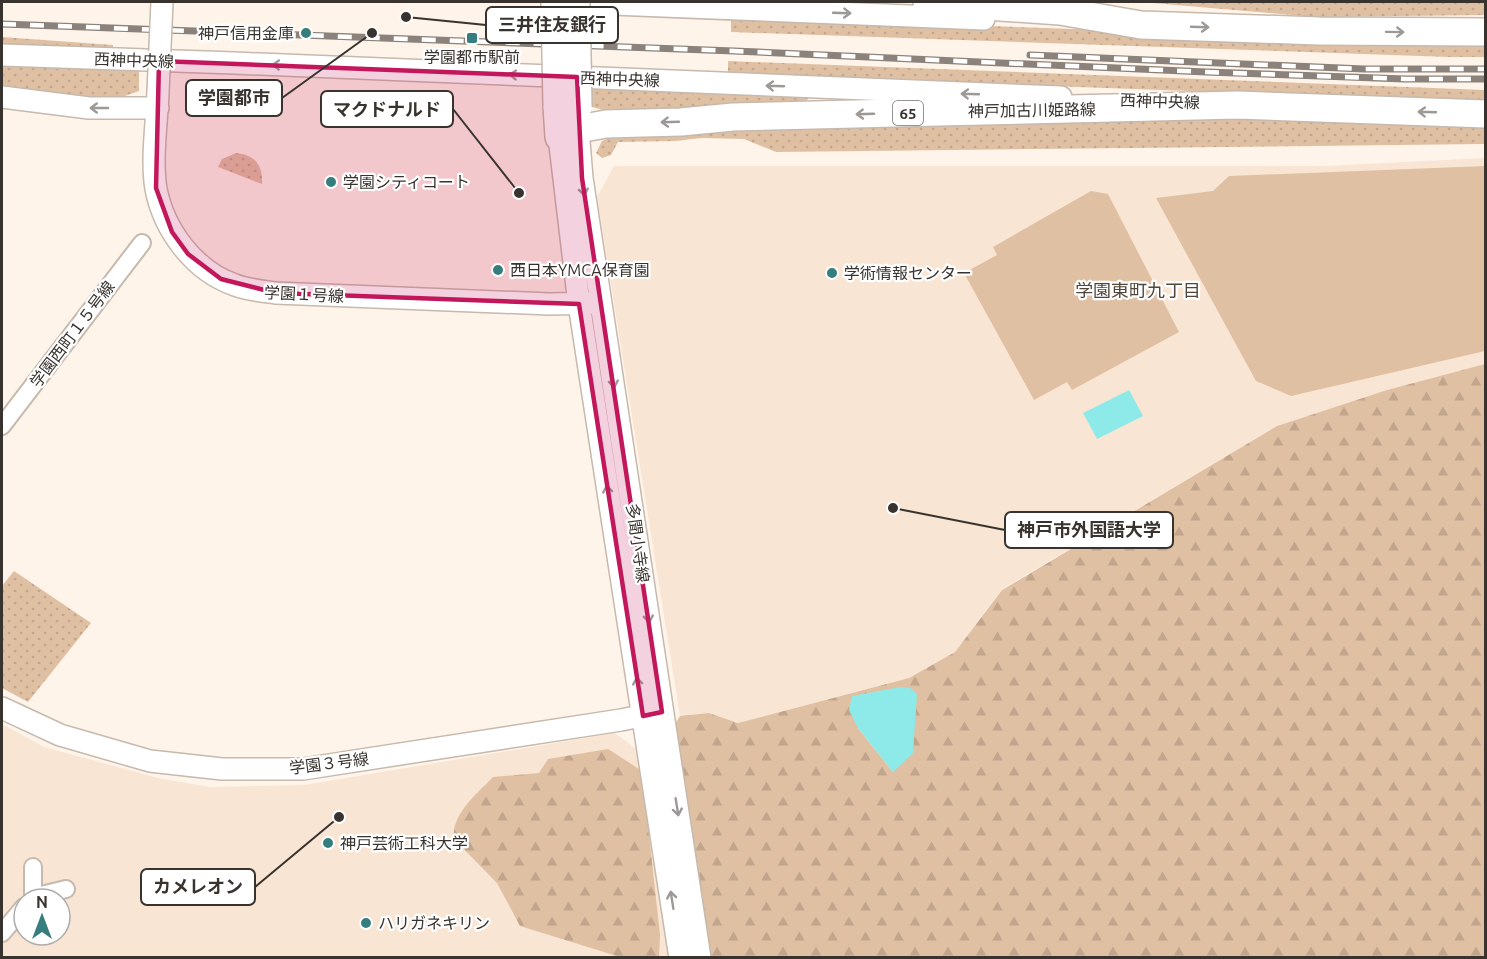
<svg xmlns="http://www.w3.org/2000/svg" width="1487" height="959" font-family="Ubuntu,'Noto Sans JP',sans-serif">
<defs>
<pattern id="grass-dots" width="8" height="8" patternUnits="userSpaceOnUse" patternTransform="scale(1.5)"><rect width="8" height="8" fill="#e0c0a3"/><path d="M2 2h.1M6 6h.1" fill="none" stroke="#c1a58d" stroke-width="1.8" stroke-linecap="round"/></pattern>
<pattern id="forest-firs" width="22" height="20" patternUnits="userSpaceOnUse" patternTransform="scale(1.5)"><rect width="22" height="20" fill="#e0c0a3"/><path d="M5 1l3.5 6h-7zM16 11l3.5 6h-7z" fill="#c1a58d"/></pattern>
</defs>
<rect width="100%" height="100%" fill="#fff4ea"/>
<path fill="#f9e5d3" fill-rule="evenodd" d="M1485,158V364L1387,390L1277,426L1002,589L955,652L909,678L738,723L709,713L680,716L597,197L614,166H1326Z
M2,724L44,747L158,778L209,787L304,785L615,733L645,756L668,957H2ZM24,899H60V935H24Z"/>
<path fill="url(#grass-dots)" d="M1141,2H1485L1486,15L1315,17Z
M731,17L1450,42L1485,41L1486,57H1449L731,32Z
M2,37L113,45V49L2,44Z
M728,61L1485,90V102L728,74Z
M2,66L139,71V91L122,97L65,96L2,88Z
M591,86L809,98L795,108L618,114L592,107Z
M1141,114L1486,126L1485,144L776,152L744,139L702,138L675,141L618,142L611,155L602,158L596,153L602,141L612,137L615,131Z
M236,153C255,155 263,165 262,184L218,167L222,159Z
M14,571L91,623L28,702L2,688V586Z"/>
<path fill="url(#forest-firs)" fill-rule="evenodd" d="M1485,364V957H711L673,727L680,716L709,713L738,723L909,678L955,652L1002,590L1277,426L1387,390ZM852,696L893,772L858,728Z
M608,749L639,769L646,807L660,935L659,957H620L520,926L497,883L454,839C451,814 477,794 493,777L539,773L548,759Z"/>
<path fill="#e0c0a3" d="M1485,166V351L1291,396L1256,381L1156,198L1213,191L1229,176Z
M1091,191L1108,194L1179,332L1072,390L1067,382L1034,400L964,273L997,255L993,247Z"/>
<path fill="#8eeae8" d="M1129,390L1143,416L1097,439L1083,413Z
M900,687L910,688L917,694L913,753L893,772L858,728L849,710L852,696Z"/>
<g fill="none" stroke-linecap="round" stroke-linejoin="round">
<g stroke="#c6b9ad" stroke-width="20">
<path id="minor" d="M2,426L142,243
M33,867V897L66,889
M2,933L24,907"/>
</g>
<g stroke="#c6b9ad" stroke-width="24">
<path id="tertiary" d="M563,2L984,19
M2,55L234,63L1061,97
M158,92C157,122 151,159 156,189C164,230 194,271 235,285C248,290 262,291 276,293L550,304L592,303
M2,97L89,108H158
M578,129L582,178L700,958
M559,137L579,304L680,958
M2,708L60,735L150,761L222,769H303L621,720L656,713"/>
</g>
<g stroke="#c6b9ad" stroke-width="30">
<path id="primary" d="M927,2L1060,11L1141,25L1319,31L1486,32
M557,106L559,137L578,129L606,124L681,122L733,117L938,112L1238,105L1486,114"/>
</g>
<use href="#minor" stroke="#fff" stroke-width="16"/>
<use href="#tertiary" stroke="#fff" stroke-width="21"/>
<use href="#primary" stroke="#fff" stroke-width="27"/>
<g stroke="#8a827b" stroke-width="7">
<path id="rail" d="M2,24L734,51L1206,72L1405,79H1486
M1030,55L1364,69H1486"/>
</g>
<use href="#rail" stroke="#fff" stroke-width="4.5" stroke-dasharray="14" stroke-linecap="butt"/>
<g stroke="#c6b9ad" stroke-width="24" stroke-linecap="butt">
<path id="tertiary-bridge" d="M158,92L162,2"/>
</g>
<g stroke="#c6b9ad" stroke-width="30" stroke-linecap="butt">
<path id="primary-bridge" d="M555,2L557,106
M576,2L578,107"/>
</g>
<use href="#tertiary-bridge" stroke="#fff" stroke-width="21"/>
<use href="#primary-bridge" stroke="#fff" stroke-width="27"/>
</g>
<defs><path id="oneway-shaft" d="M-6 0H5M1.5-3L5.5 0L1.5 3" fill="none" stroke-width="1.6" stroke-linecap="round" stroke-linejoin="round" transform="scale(1.5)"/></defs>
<g stroke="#9c9996">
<use href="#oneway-shaft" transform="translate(842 13) rotate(2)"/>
<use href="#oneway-shaft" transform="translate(1200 27) rotate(2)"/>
<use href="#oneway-shaft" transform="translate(1395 32) rotate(1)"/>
<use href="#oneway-shaft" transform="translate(281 65) rotate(-178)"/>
<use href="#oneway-shaft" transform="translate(518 75) rotate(-178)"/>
<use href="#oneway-shaft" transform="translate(775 86) rotate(-178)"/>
<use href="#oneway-shaft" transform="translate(970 94) rotate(-178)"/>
<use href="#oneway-shaft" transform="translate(99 108) rotate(-180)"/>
<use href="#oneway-shaft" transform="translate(1427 112) rotate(-178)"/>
<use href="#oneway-shaft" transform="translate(865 114) rotate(178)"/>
<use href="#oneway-shaft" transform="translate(670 122) rotate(178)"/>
<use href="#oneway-shaft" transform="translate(583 187) rotate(81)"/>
<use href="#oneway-shaft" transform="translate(613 379) rotate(81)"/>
<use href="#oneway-shaft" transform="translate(608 494) rotate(-99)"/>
<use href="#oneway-shaft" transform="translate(648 614) rotate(82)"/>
<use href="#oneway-shaft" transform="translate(638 686) rotate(-99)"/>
<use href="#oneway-shaft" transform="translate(677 807) rotate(81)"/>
<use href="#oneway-shaft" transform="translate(672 900) rotate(-99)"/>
</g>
<path fill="#c2185b" fill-opacity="0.2" stroke="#c2185b" stroke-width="4.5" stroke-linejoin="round" d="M159,61L577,77L582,178L662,712L643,716L579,304L276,293L221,279L188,254L172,232L156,188Z"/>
<g fill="#357e7d" stroke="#fff" stroke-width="2">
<circle cx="306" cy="33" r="6"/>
<rect x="466" y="32" width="12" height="12" rx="3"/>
<circle cx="331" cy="182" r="6"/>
<circle cx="498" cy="270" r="6"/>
<circle cx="832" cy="273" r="6"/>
<circle cx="328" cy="843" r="6"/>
<circle cx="366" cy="923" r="6"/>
</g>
<g text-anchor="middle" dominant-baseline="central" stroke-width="4.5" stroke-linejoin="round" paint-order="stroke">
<rect fill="#fff" stroke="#74706d" stroke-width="1.5" x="893" y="101" width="30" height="24" rx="4.5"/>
<g font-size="15" font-weight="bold" fill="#38332e">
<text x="908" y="113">65</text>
</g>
<g font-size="16" fill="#38332e" stroke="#fff" text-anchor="start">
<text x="294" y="33" text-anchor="end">神戸信用金庫</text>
<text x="472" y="57" text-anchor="middle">学園都市駅前</text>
<text x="343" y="182">学園シティコート</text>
<text x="510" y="270">西日本YMCA保育園</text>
<text x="844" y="273">学術情報センター</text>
<text x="340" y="843">神戸芸術工科大学</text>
<text x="378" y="923">ハリガネキリン</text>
</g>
<g font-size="16" fill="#38332e" stroke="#fff">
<text transform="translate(134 60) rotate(2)">西神中央線</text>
<text transform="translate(620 79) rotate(2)">西神中央線</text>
<text transform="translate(1160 101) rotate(2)">西神中央線</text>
<text transform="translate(1032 110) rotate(-1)">神戸加古川姫路線</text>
<text transform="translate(304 294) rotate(3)">学園１号線</text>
<text transform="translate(72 334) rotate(-53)">学園西町１５号線</text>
<text transform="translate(638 543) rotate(82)">多聞小寺線</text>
<text transform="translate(329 763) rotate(-7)">学園３号線</text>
</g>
<g font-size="18" fill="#51463c" stroke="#fff">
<text x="1138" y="290">学園東町九丁目</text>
</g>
</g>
<path fill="none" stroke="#38332e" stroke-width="2" d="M406 17L486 25M372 33L282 98M519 193L453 109M893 508L1005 530M339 817L255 887"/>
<g fill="#38332e" stroke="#fff" stroke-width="2">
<circle cx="406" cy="17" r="6"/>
<circle cx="372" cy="33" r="6"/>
<circle cx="519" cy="193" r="6"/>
<circle cx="893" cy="508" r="6"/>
<circle cx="339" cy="817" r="6"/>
</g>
<g fill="#fff" stroke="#38332e" stroke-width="2">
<rect x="486" y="7" width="132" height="36" rx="6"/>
<rect x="186" y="80" width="96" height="36" rx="6"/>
<rect x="321" y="91" width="132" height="36" rx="6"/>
<rect x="1005" y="512" width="168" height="36" rx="6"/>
<rect x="141" y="869" width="114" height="36" rx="6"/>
</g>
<g font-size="18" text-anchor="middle" font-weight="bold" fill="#38332e">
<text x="552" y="31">三井住友銀行</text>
<text x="234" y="104">学園都市</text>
<text x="387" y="116">マクドナルド</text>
<text x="1089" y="536">神戸市外国語大学</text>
<text x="198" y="893">カメレオン</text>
</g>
<rect width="1487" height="959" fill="none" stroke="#38332e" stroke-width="6"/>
<g transform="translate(42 917)"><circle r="28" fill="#ffffff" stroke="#afadab" stroke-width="1.5"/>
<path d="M0-4.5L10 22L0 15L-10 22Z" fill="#357e7d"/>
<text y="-9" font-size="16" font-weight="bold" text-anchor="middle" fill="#38332e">N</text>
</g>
</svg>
